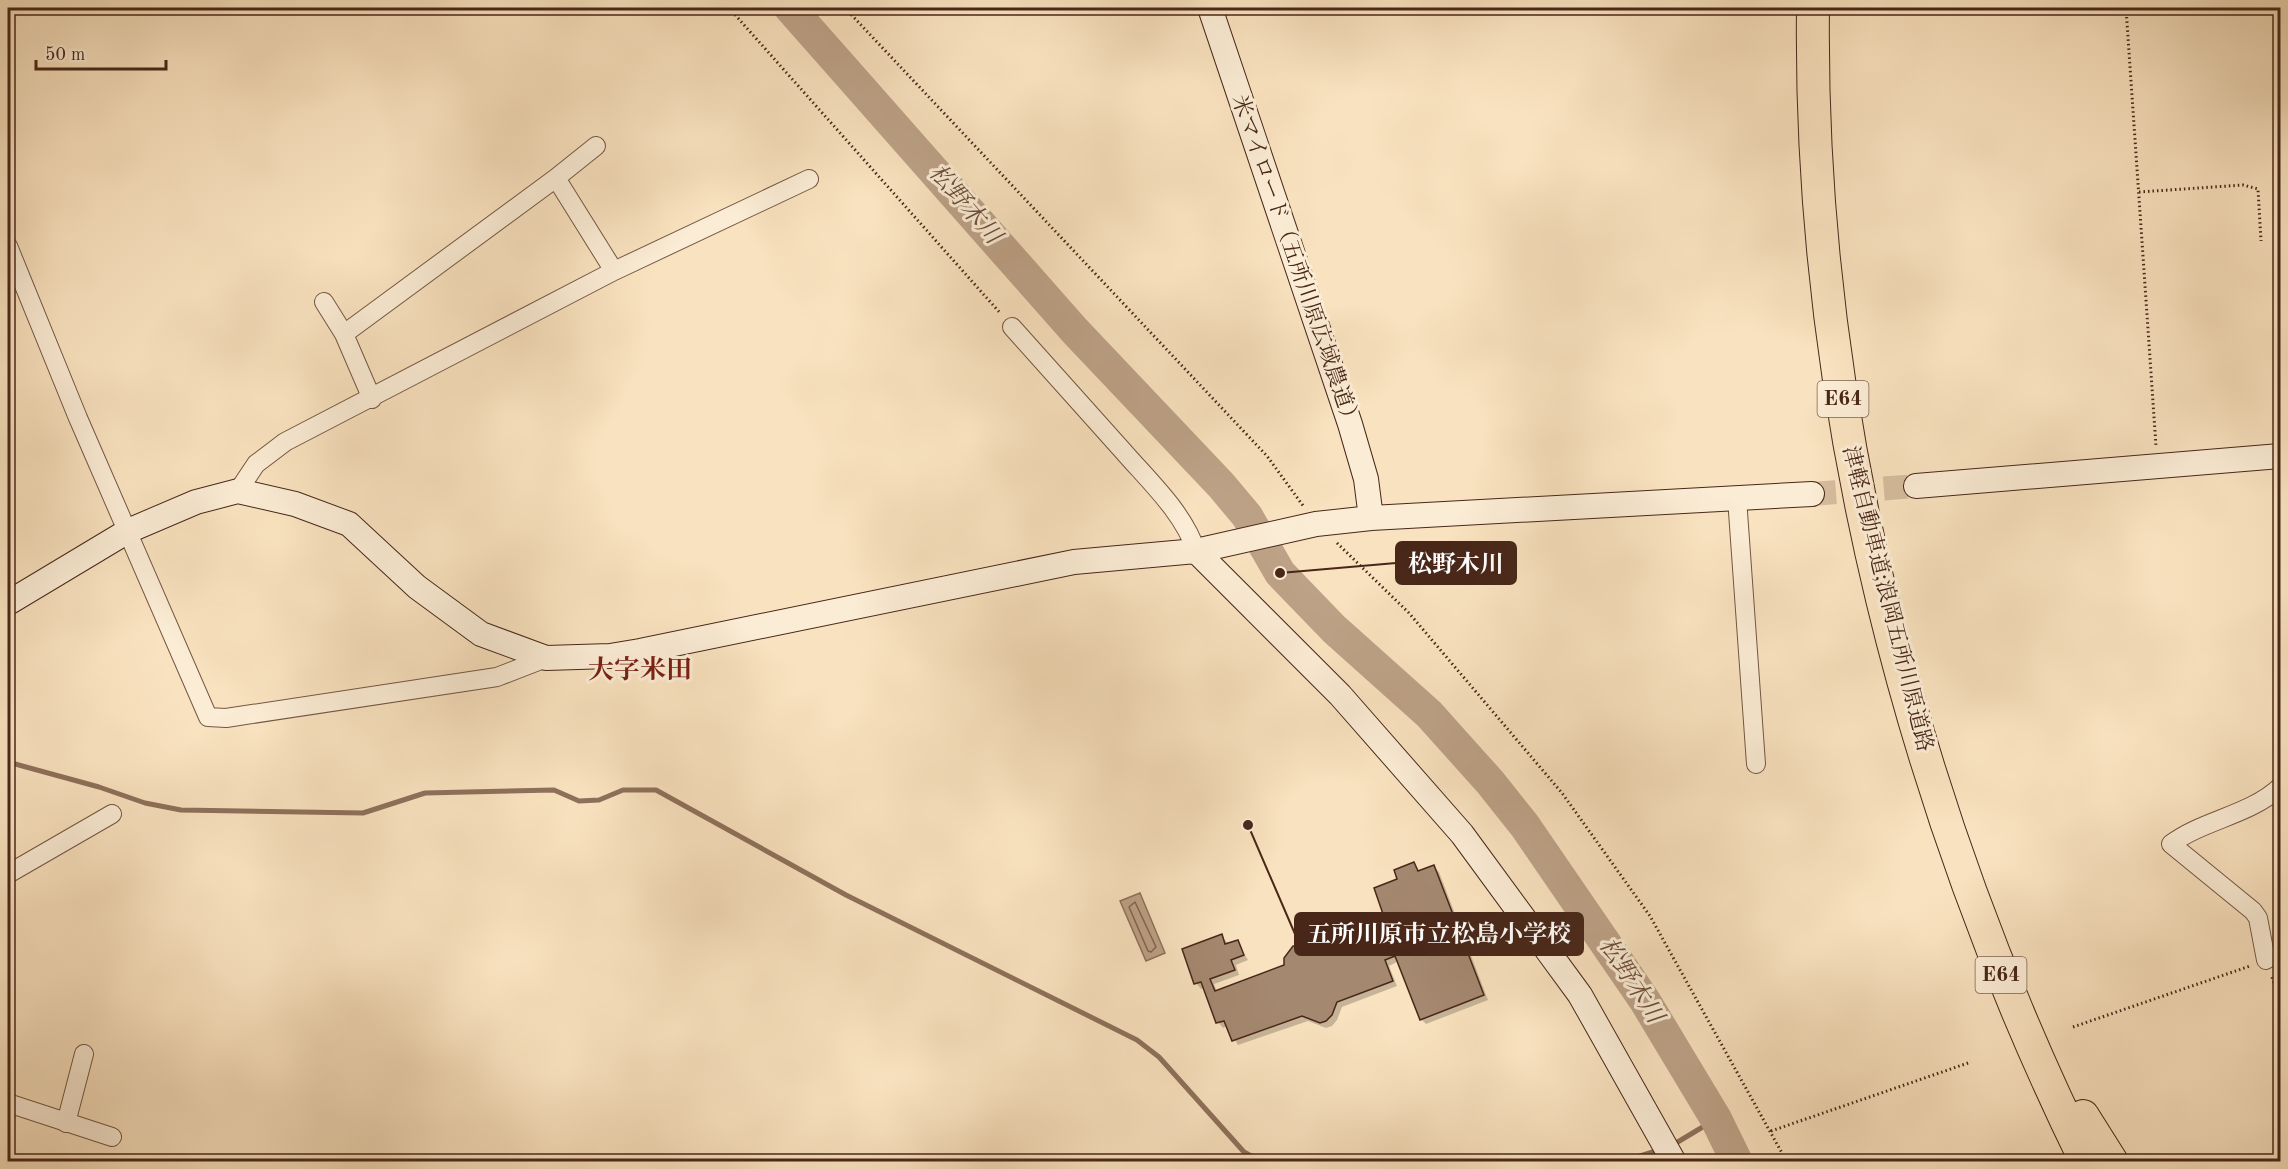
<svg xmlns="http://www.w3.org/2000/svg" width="2288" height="1169" font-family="'Old Standard TT','Noto Serif JP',serif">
<rect width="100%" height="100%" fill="#f9e2bf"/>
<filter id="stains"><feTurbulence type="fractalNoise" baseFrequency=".00333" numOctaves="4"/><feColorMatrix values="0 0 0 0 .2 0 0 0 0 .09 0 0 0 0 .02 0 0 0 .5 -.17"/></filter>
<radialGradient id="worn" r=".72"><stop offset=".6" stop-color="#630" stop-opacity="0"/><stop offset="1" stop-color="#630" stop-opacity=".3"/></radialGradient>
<path fill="#bda287" stroke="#8e715b" stroke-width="1.5" d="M1140,893L1165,953L1146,961L1120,901Z"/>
<path fill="#0003" d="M1414,864L1420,872L1434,867L1439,872L1488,1000L1426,1024L1421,1019L1399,961L1389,966L1397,986L1342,1007L1337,1020L1332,1026L1326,1028L1308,1021L1238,1045L1227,1026L1223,1028L1218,1022L1204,988L1201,989L1196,983L1222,936L1228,944L1237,942L1248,960L1236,965L1239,975L1214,984L1217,992L1374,934L1380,939L1384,952L1395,948L1398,880Z"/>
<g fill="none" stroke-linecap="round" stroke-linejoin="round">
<path stroke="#826450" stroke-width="1.5" d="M1135,902L1156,947L1151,952L1148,951L1129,907Z"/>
<path stroke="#8e715b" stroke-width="5" d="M8,762L99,787L145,803L181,810L363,813L425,793L554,790L579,801L599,800L623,790H656L846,895L1137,1040L1159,1057L1244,1152L1262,1162
M1671,1146L1716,1119
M1499,1162L1514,1159H1596L1606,1162
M1621,1162L1659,1150"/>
<path stroke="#bda287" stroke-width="32" d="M790,8L1075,331L1221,485L1247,516L1280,573L1334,629L1429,714L1490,782L1525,826L1645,1001L1716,1119L1737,1162"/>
</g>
<path fill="#a4886f" stroke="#482719" stroke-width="1.5" d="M1414,862L1418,871L1434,865L1484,995L1420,1020L1395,956L1385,960L1393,981L1337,1002L1332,1015L1326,1021L1320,1023L1302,1016L1232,1041L1224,1021L1216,1023L1201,982L1194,984L1182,949L1222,934L1225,944L1238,940L1244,955L1231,960L1235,970L1210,979L1215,991L1284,965V958L1293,946H1309L1317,953L1375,932L1382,952L1393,947L1380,916L1383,914L1374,888L1397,879L1394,870Z"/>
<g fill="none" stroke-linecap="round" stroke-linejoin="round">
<path stroke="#d6bd9e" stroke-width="24" stroke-dasharray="24 12" stroke-linecap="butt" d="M1812,494L1916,486"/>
<g stroke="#745642" stroke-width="20">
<path id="street" d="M556,178L596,146
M8,246L78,418L208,717L226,718L497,677L546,658
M324,302L344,334L372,399
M1012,327C1049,368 1086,410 1123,451C1149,481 1184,513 1196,551
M344,334L556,178L614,271
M238,491L256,464L285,442L614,271L809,179
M1737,498L1756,764
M8,874L112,814
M2266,960L2258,918L2253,911L2171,844C2203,820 2250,815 2280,787
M8,1103L112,1137
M66,1123L84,1054"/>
</g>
<g stroke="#482719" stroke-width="26">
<path id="secondary" d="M1210,8L1350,424L1366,479L1371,518
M1916,486L2280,456
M1196,551L1340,695L1462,834L1580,995L1674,1162
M8,603L128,531L196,502L238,491L295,504L349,524L417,587L481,634L546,658L610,656L640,651L1074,562L1196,551L1316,524L1371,518L1812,494"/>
</g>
<g stroke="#482719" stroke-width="34">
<path id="highway" d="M1813,8C1808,404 1912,807 2086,1162
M2083,1116L2112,1162"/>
</g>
<path stroke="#482719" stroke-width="3" stroke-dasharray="1.5 3" stroke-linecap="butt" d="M729,8L1001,314
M845,8L1267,456L1304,507
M2126,8L2156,446
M2139,192L2243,185L2258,189L2261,241
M1337,543L1409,613L1562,793L1650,916L1787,1162
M2272,977L2280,1002
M2073,1027L2250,966
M1771,1131L1971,1062"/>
<use href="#street" stroke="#fbecd5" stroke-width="18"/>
<use href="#secondary" stroke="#fbecd5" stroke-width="24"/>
<use href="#highway" stroke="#f9e2bf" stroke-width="32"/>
</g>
<g text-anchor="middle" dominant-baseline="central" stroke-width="6" stroke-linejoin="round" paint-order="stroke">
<g fill="#fbecd5" stroke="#7e6251" stroke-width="1.5">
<rect x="1817.5" y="381" width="51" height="36" rx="4.5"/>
<rect x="1975.5" y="957" width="51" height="36" rx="4.5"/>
</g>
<g font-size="21" font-weight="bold" fill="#482719">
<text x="1843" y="399">E64</text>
<text x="2001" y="975">E64</text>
</g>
<g font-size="22" fill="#482719" stroke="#fbecd5">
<text transform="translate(1295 262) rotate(71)">米マイロード（五所川原広域農道）</text>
<text transform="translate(1887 599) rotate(76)">津軽自動車道;浪岡五所川原道路</text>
</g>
<g font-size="24" font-style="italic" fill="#6b4c3a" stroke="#fbecd5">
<text transform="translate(964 205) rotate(49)">松野木川</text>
<text transform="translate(1630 981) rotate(57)">松野木川</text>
</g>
<g font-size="26" font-weight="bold" fill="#7a1f14" stroke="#fbecd5">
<text x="640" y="671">大字米田</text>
</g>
</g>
<path fill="none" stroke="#482719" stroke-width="2" d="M1280 573L1396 563M1248 825L1295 934"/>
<g fill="#482719" stroke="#fbecd5" stroke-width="2">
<circle cx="1280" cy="573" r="6"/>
<circle cx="1248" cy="825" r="6"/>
</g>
<g fill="#482719" stroke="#482719" stroke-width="2">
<rect x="1396" y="542" width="120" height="42" rx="6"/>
<rect x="1295" y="913" width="288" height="42" rx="6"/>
</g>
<g font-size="24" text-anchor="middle" font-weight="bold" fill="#fff">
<text x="1456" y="572">松野木川</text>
<text x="1439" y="942">五所川原市立松島小学校</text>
</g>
<rect width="2288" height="1169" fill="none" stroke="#f9e2bf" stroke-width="30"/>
<rect x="9" y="9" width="2270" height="1151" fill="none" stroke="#482719" stroke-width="3"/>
<rect x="15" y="15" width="2258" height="1139" fill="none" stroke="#482719" stroke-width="1.5"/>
<path d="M36 60v9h130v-9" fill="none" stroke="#482719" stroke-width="3"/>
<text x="45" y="60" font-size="18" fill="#482719" stroke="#fbecd5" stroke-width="4.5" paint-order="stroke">50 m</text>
<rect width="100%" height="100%" filter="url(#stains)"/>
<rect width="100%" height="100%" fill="url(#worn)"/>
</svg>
